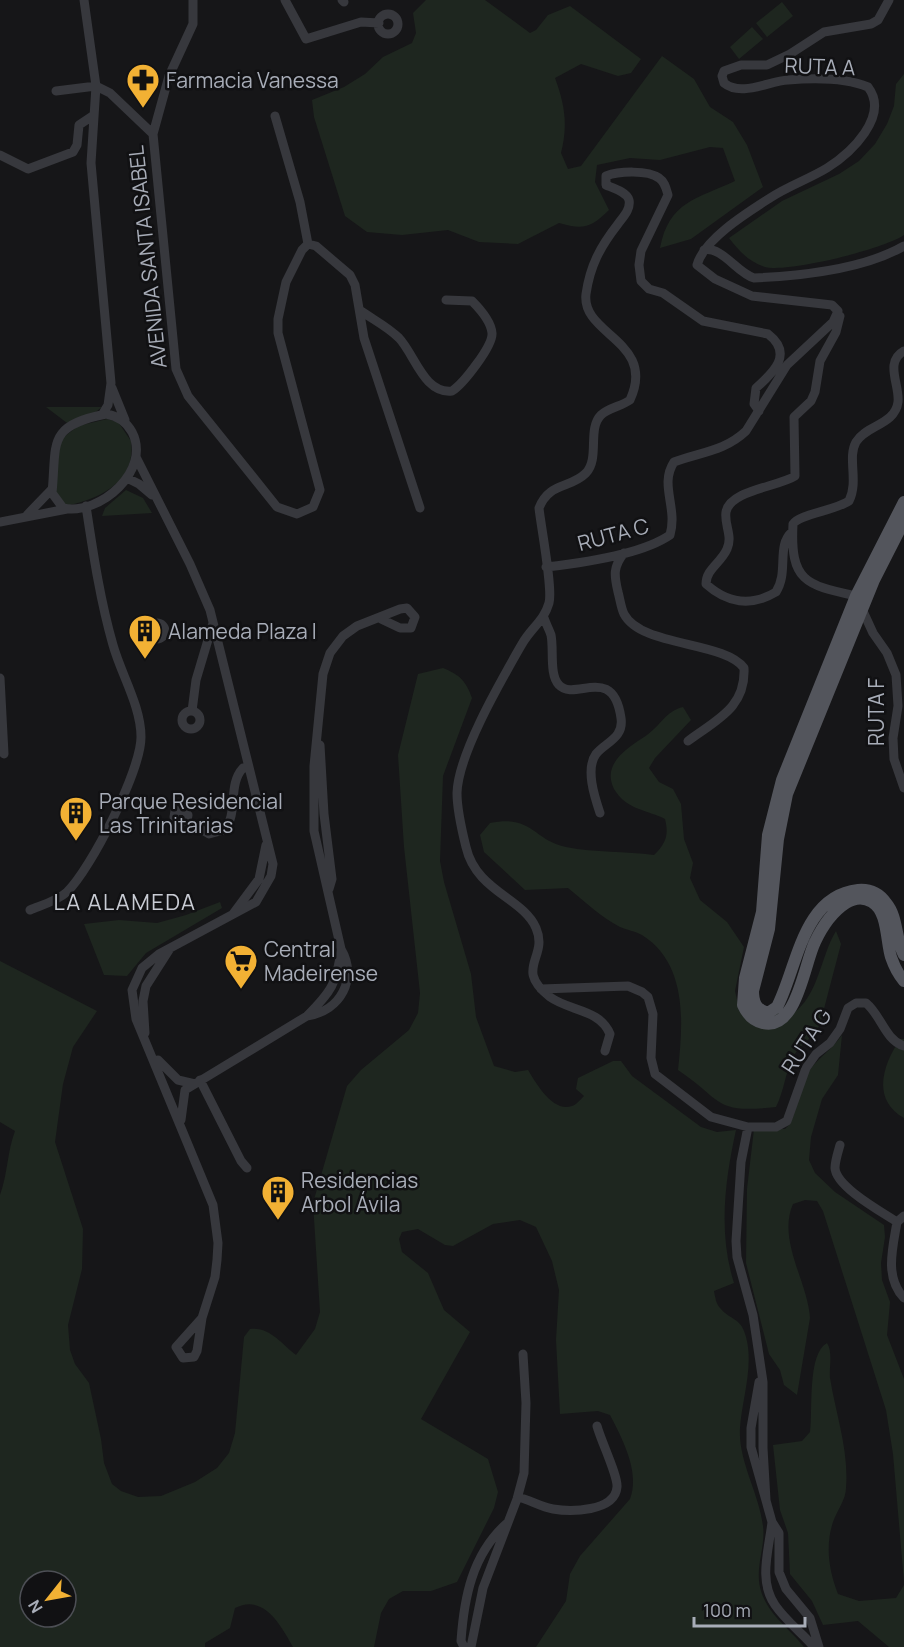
<svg xmlns="http://www.w3.org/2000/svg" width="904" height="1647" font-family="Manrope,sans-serif">
<rect width="100%" height="100%" fill="#161618"/>
<path fill="#1e261f" fill-rule="evenodd" d="M426,0H485L530,33L536,30L548,15L570,6L641,59L631,73L618,76L581,64L555,78C565,105 568,125 561,153L568,169L581,166L662,56L694,79L710,107L733,122L747,145L763,187L691,239L660,248C669,201 697,199 735,181L723,148L710,147L660,160L630,158L597,165L595,182L609,210C591,228 583,230 559,223L518,244L479,242L448,230L402,235L367,232L345,216L314,117L312,100L344,87L365,74L383,57L412,43L416,33L413,13Z
M782,2L793,16L767,37L756,23Z
M752,27L763,39L739,59L730,47Z
M904,74V235C884,249 788,273 765,267C749,262 739,251 729,238L782,201L839,174L859,161L875,144L887,124L894,106L896,84Z
M46,407H102L93,414L67,423Z
M107,419L118,422L131,441C137,482 98,500 64,506L55,495L60,440L78,426Z
M126,490L143,498L152,513L102,516L105,508Z
M443,668C460,675 466,681 472,698L443,776L440,861L444,882L471,974L476,1017L494,1066L515,1072L528,1070C536,1083 553,1113 572,1106C576,1105 581,1099 584,1096L576,1089L578,1078L613,1061H621L632,1076L701,1127L717,1132L736,1130C725,1180 718,1233 734,1283L714,1291C715,1296 716,1304 720,1308C731,1321 741,1317 746,1337C754,1366 742,1399 740,1428C738,1461 759,1493 763,1526C766,1549 753,1570 762,1594C770,1616 790,1629 804,1647H536L566,1601L570,1574L580,1556L630,1499C640,1472 623,1440 610,1415L598,1411L560,1414L556,1340L559,1290L552,1261L536,1227L520,1220L493,1224L453,1246L445,1245L418,1229L402,1232L399,1239L402,1252L428,1273L444,1310L470,1332L421,1419L488,1459L498,1492L494,1508L457,1582L431,1591H403L389,1599L381,1613L374,1647H293C281,1625 263,1593 235,1608L230,1628L205,1643V1647H0V1195C8,1173 7,1152 15,1131L0,1122V961L97,1011L73,1047L63,1084L55,1142L83,1229L82,1269L68,1325L70,1350L75,1364L89,1383L101,1439L104,1463L112,1484L121,1491L138,1497L161,1496L195,1482L217,1468L229,1453L235,1433L244,1337L250,1329C269,1326 282,1344 296,1355L315,1329L320,1312L313,1203L347,1086L361,1070L409,1030L418,1013L420,993L404,847L398,755L418,674ZM30,1581H66V1617H30Z
M683,707L691,720L655,758L649,768L659,782L673,789L681,804L684,839L693,863L690,878L700,900L727,922L744,947L735,991L738,1004L792,1014C819,996 820,957 836,931L841,944L820,1024C814,1038 800,1044 793,1057C785,1074 784,1091 776,1107C713,1114 724,1101 678,1070C683,1024 688,964 642,935C635,931 627,930 620,927C601,917 585,902 568,888L525,890L484,852L480,835L490,823C532,814 533,840 566,847C596,853 625,851 654,855C666,843 669,835 665,819C656,814 648,813 639,809C628,805 620,799 614,789C601,763 629,747 647,735C661,725 666,711 683,707Z
M220,902L222,908L146,953L127,976L104,975L84,924L119,920L157,923L186,915Z
M842,1035L838,1075L822,1099L811,1137L809,1160L815,1173L835,1192L884,1225L885,1237L881,1263L882,1280L890,1302L887,1335L904,1379V1582L893,1454L886,1410L823,1211L817,1201L805,1200L793,1204C777,1240 808,1282 810,1318L797,1395L784,1385L780,1370L769,1354L746,1263L747,1189L754,1129H785L790,1124C797,1108 799,1090 807,1074C816,1059 832,1050 842,1035Z
M900,1039H904V1118C871,1099 883,1065 900,1039Z
M827,1343C833,1352 829,1367 830,1378C836,1415 849,1450 846,1488C846,1499 837,1511 833,1522C825,1546 829,1571 838,1594L859,1601L896,1598L904,1585V1647H889L858,1621L823,1625L812,1601L790,1574L788,1533L780,1510L773,1445L802,1441L810,1432C813,1410 807,1354 827,1343Z"/>
<g fill="none" stroke-linecap="round" stroke-linejoin="round">
<path stroke="#37383d" stroke-width="9" d="M84,0L96,86L91,163L111,383L108,405L102,415
M285,0L306,39L361,22L379,23
M342,0L344,2
M378 24a10 10 0 1 1 20 0a10 10 0 1 1-20 0Z
M96,86L110,93L153,134L176,369L188,396L277,507L297,514L313,507L320,490L278,333V319L286,282L302,250L308,244
M56,91L96,86
M275,116L300,202L308,244
M153,134L169,76L193,24V0
M0,155L28,169L73,152L77,145L79,125L94,115
M308,244L316,246L350,275L355,285L364,338L420,508
M704,250C722,246 737,273 754,278C800,276 864,269 904,246
M361,311C374,320 388,327 399,338C415,355 424,394 452,391C463,384 493,346 492,333C491,322 480,309 472,301L446,300
M904,351C884,362 900,385 898,402C895,425 866,425 856,442C847,458 859,481 849,501C834,511 799,514 793,524C790,582 806,585 856,596L873,633L887,653L896,675L898,706L893,738L894,759L904,788
M112,388L125,420
M106,414C118,416 126,421 132,432C152,470 100,516 63,508L52,493C57,443 46,426 106,414Z
M136,457L190,564L210,610L273,864L271,876L256,902L159,954L142,968L132,990L136,1019L213,1205L218,1243L217,1260L215,1277L202,1318L197,1351L194,1357L183,1358L176,1347L202,1318
M127,478L139,484L152,495
M27,515L52,489
M0,522L67,509
M792,532C776,546 789,572 776,592C751,607 727,603 706,584C706,569 721,563 727,549C733,536 724,525 726,512C730,490 778,487 795,476L794,417L811,401L815,392L820,361L836,332L840,316
M624,553C613,567 614,575 618,592C620,599 621,608 624,614C641,647 724,641 744,668C746,708 716,720 688,741
M546,567C582,563 641,555 670,535C678,507 659,485 674,462C701,452 725,451 746,431L787,365L833,322L838,311L832,305L752,296L715,279L697,265C704,239 748,212 770,198C788,186 809,179 827,168C851,153 890,116 868,87C846,78 812,78 788,80C769,81 741,97 724,83L722,76L724,71L741,65H767L790,54L824,32L871,24L878,20L889,0
M544,618C546,624 549,629 551,635C554,649 549,675 559,685C575,702 613,663 621,718C624,738 606,742 596,754C585,769 595,798 600,813
M149 631a8 8 0 1 1 16 0a8 8 0 1 1-16 0Z
M0,678L4,754
M192,711L196,680L213,623
M182 720a9 9 0 1 1 18 0a9 9 0 1 1-18 0Z
M320,745L324,814L332,879L329,889
M187,821L188,815L185,810L175,811L174,817L179,823L187,821L209,834L224,830C239,814 227,785 243,768H249
M30,910C42,905 57,901 67,892C91,869 141,770 141,737C141,706 121,674 113,645C100,600 93,552 86,506
M233,914L259,879L266,845
M541,989L628,986L642,992L648,997L653,1014L651,1058L655,1074L711,1117L748,1127H776L787,1121L806,1068L816,1054L830,1043L840,1029L848,1008L856,1003H866C881,1015 885,1040 904,1046
M307,1016C341,1011 358,978 341,949L314,831V766L323,674L330,653L343,636L357,626L400,609L407,608L415,617L411,628H400L381,619
M145,1033L143,1001L146,986L169,950
M605,1051L610,1034C600,1009 569,1011 550,997C513,968 549,958 536,928C523,898 476,891 466,847C462,831 457,810 457,793C458,754 502,679 522,644C531,628 544,621 549,603C553,589 541,527 539,508C549,482 570,489 586,473C600,458 587,429 601,415C608,408 622,406 630,400C657,341 581,335 586,294C590,266 600,247 618,224C623,217 631,209 629,200C627,192 613,188 606,185V176C619,171 648,170 659,178C665,182 666,188 668,195L641,251L639,265L641,281L649,289L663,293L703,321L768,334C794,354 773,373 756,388L754,404L759,411
M158,1060L178,1080L195,1084
M200,1080L241,1161L247,1168
M181,1120L185,1090L307,1016C331,992 337,983 341,950
M748,1127L741,1162L736,1241L737,1257L753,1315L763,1382V1448L766,1500
M840,1145C838,1152 835,1161 835,1168C836,1187 882,1212 897,1222
M904,1216L897,1222C893,1247 884,1277 904,1298
M759,1382L751,1428V1447L772,1522L779,1533V1572L786,1589L810,1618L819,1647
M518,1497C530,1500 541,1507 553,1509C570,1512 615,1512 617,1487C618,1476 601,1441 597,1426
M772,1522C769,1549 758,1581 775,1605C786,1621 802,1633 814,1647
M464,1647L461,1641C464,1598 472,1555 506,1524
M471,1647L483,1588L517,1499L524,1473L526,1403L523,1354"/>
<path stroke="#53555c" stroke-width="12" d="M904,502L856,596L782,780L768,835L762,912L745,978L743,1005C747,1014 753,1021 763,1023C797,1031 804,964 815,942C822,927 832,912 846,903C854,898 864,897 872,902C888,911 886,941 891,957C894,966 898,974 904,981
M904,521L874,580L787,794L778,839L769,929L753,991C753,1002 756,1010 768,1013L777,1007C797,969 802,896 858,890C870,889 879,893 886,903C898,917 895,938 904,955"/>
</g>
<defs>
<g id="pharmacy-pin" transform="scale(1.725)"><path d="M0 17L-7.5 6A9.5 9.5 0 1 1 7.5 6Z" fill="#f2b134" stroke="#111113"/><path d="M-2-6h4v4h4v4h-4v4h-4v-4h-4v-4h4Z" fill="#111"/></g>
<g id="building-pin" transform="scale(1.725)"><path d="M0 17L-7.5 6A9.5 9.5 0 1 1 7.5 6Z" fill="#f2b134" stroke="#111113"/><path d="M-4-6H4V6H1V3H-1V6H-4ZM-2.5-4.3h1.7v1.8h-1.7ZM.8-4.3h1.7v1.8H.8ZM-2.5-1h1.7V.8h-1.7ZM.8-1h1.7V.8H.8Z" fill="#111"/></g>
<g id="supermarket-pin" transform="scale(1.725)"><path d="M0 17L-7.5 6A9.5 9.5 0 1 1 7.5 6Z" fill="#f2b134" stroke="#111113"/><path d="M-6-5.5h2.5l.6 2H6L4.5 2H-2.5L-4.4-4H-6ZM-1.5 3.2a1.3 1.3 0 1 0 .1 0ZM3 3.2a1.3 1.3 0 1 0 .1 0Z" fill="#111"/></g>
</defs>
<g fill-rule="evenodd">
<use href="#pharmacy-pin" x="143" y="80"/>
<use href="#building-pin" x="145" y="631"/>
<use href="#building-pin" x="76" y="813"/>
<use href="#supermarket-pin" x="241" y="961"/>
<use href="#building-pin" x="278" y="1192"/>
</g>
<g text-anchor="middle" dominant-baseline="central" stroke-width="5" stroke-linejoin="round" paint-order="stroke">
<g font-size="21" fill="#a8adb8" stroke="#111113">
<text transform="translate(820 66) rotate(2)">RUTA A</text>
<text transform="translate(147 257) rotate(-96)">AVENIDA SANTA ISABEL</text>
<text transform="translate(613 534) rotate(-15)">RUTA C</text>
<text transform="translate(876 712) rotate(-90)">RUTA F</text>
<text transform="translate(806 1041) rotate(-57)">RUTA G</text>
</g>
<g font-size="21" fill="#a8adb8" stroke="#111113" text-anchor="start">
<text x="166" y="80">Farmacia Vanessa</text>
<text x="168" y="631">Alameda Plaza I</text>
<text x="99" y="801">Parque Residencial<tspan x="99" dy="24">Las Trinitarias</tspan></text>
<text x="264" y="949">Central<tspan x="264" dy="24">Madeirense</tspan></text>
<text x="301" y="1180">Residencias<tspan x="301" dy="24">Arbol Ávila</tspan></text>
</g>
<g font-size="22" letter-spacing="1.5" fill="#c9ccd4" stroke="#111113">
<text x="125" y="902">LA ALAMEDA</text>
</g>
</g>
<g transform="translate(48 1599) rotate(239)"><circle r="28" fill="#111113" stroke="#4d4f55" stroke-width="1.5"/>
<path d="M0-4.5L10 22L0 15L-10 22Z" fill="#f2b134"/>
<text y="-9" font-size="16" font-weight="bold" text-anchor="middle" fill="#a8adb8">N</text>
</g>
<path d="M694 1617v9h111v-9" fill="none" stroke="#a8adb8" stroke-width="3"/>
<text x="703" y="1617" font-size="18" fill="#a8adb8" stroke="#111113" stroke-width="4.5" paint-order="stroke">100 m</text>
</svg>
